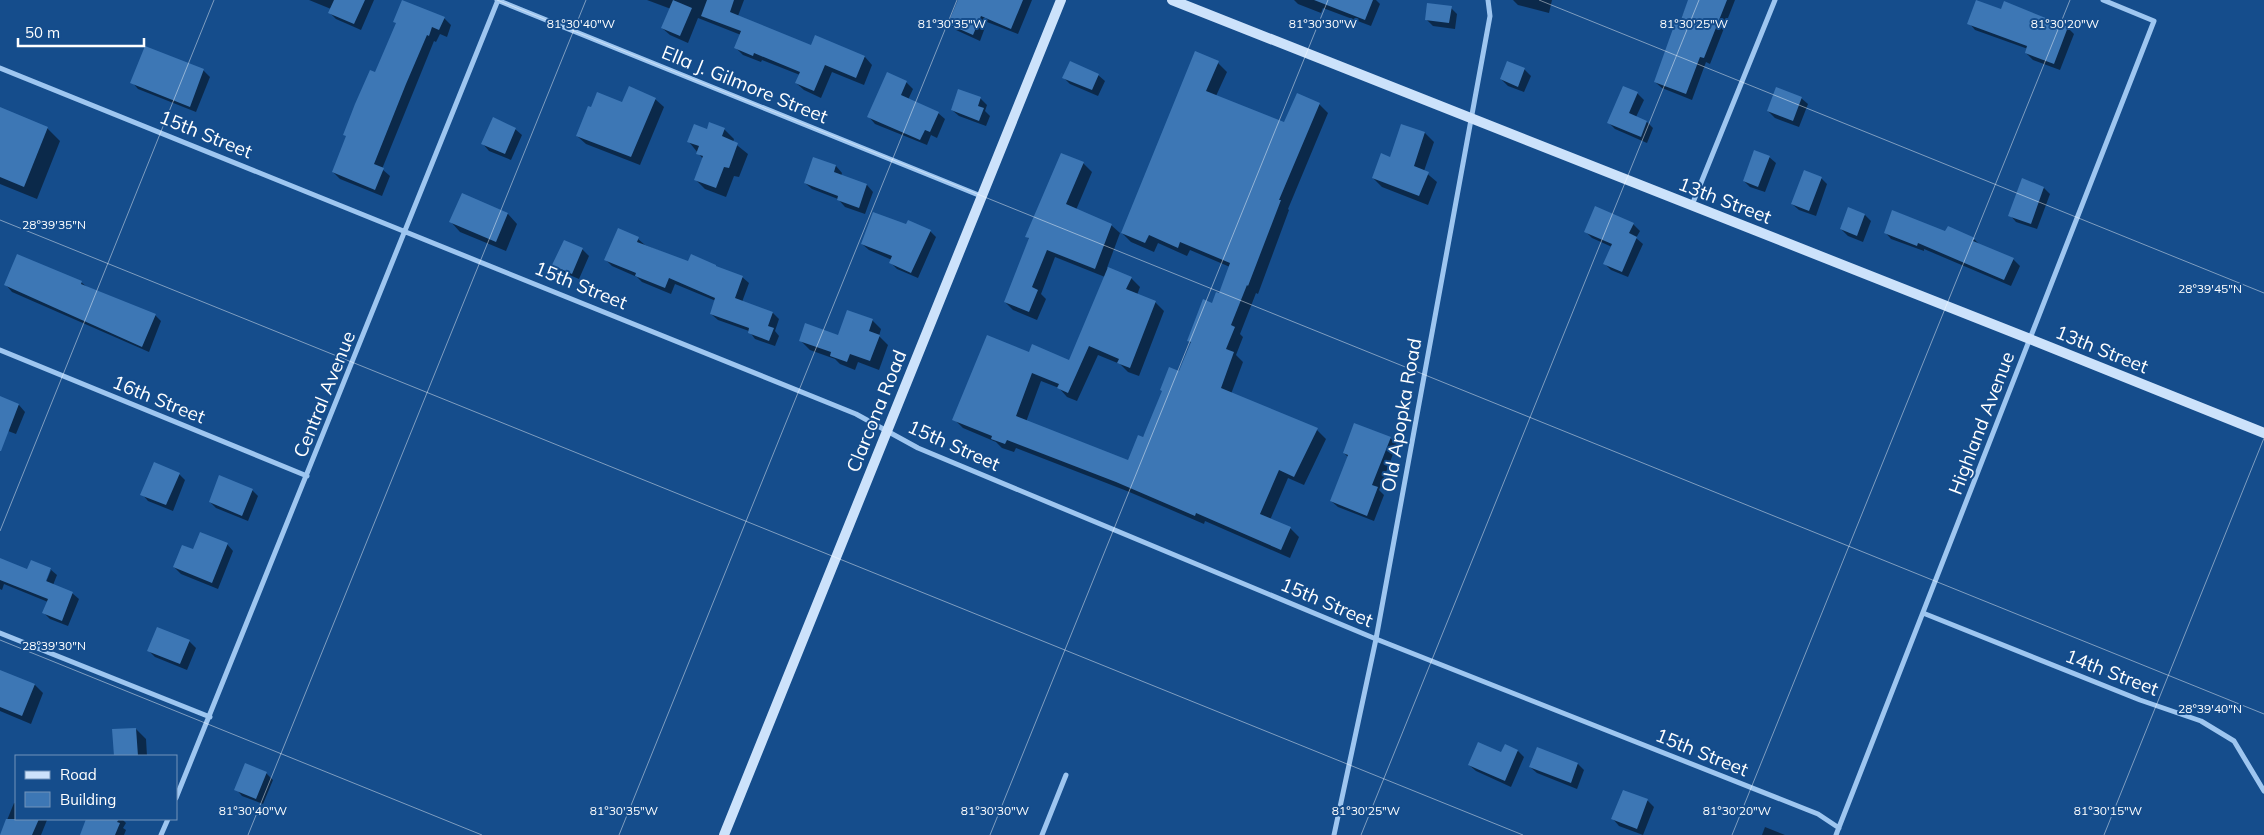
<svg xmlns="http://www.w3.org/2000/svg" width="2264" height="835" font-family="Mulish,sans-serif">
<rect width="100%" height="100%" fill="#154d8c"/>
<path fill="#0007" fill-rule="evenodd" d="M309,0H374L361,30L336,19L330,13L331,9Z
M647,0H744L738,16L812,47L816,37L865,57L872,65L864,85L832,72L821,98L804,90L796,83L800,75L762,60L761,62L743,55L736,48L741,35L698,18L688,43L670,35L662,28L671,9Z
M960,0H1032L1018,34L987,22L980,41L956,30L949,24Z
M1294,0H1376L1380,4L1371,26L1323,8L1321,13L1298,4Z
M1513,0H1552L1549,13L1518,5Z
M1689,0H1735L1710,64L1706,62L1692,100L1662,88L1655,82Z
M1451,8L1457,14L1455,29L1433,26L1426,19Z
M2002,10L2068,28L2074,34L2060,70L2033,60L2026,53L2028,49L1975,30L1969,23Z
M444,18L451,25L447,37L440,34L436,42L434,41L382,169L390,176L382,196L340,179L333,172L397,24Z
M1218,63L1227,72L1216,96L1285,124L1319,104L1328,113L1288,209L1289,210L1258,294L1256,293L1240,334L1243,337L1236,355L1243,362L1231,394L1317,430L1326,439L1304,485L1288,478L1270,520L1290,528L1299,537L1290,558L1205,521L1204,524L1127,491L1016,448L1014,452L1002,448L996,442L963,428L954,419L1029,354L1069,362L1105,277L1055,257L1041,294L1046,299L1037,320L1013,310L1005,302L1030,240L1027,236L1083,163L1092,172L1076,210L1111,225L1120,233L1107,268L1131,278L1140,287L1137,295L1155,302L1164,311L1139,376L1128,372L1120,364L1098,355L1077,401L1067,397L1059,388L1041,381L1026,422L1129,461L1180,373L1191,343L1188,340L1219,294L1230,267L1190,250L1187,256L1158,243L1154,252L1131,242L1122,233Z
M1524,69L1531,76L1524,92L1508,86L1501,79Z
M203,70L210,77L196,112L138,89L132,82Z
M1098,75L1105,81L1098,96L1070,84L1064,78Z
M906,82L913,89L908,100L938,113L945,119L937,138L931,135L927,145L875,124L869,117Z
M1637,93L1644,100L1636,117L1647,122L1653,128L1647,143L1615,129L1608,122Z
M980,98L987,105L985,111L990,116L986,126L959,116L952,110Z
M1801,98L1808,104L1799,127L1775,118L1768,111Z
M655,99L664,107L640,165L586,144L577,136L592,108Z
M0,109L47,128L60,141L37,199L0,184Z
M1402,126L1425,133L1434,142L1424,171L1437,182L1428,205L1382,187L1373,178L1391,158Z
M515,129L522,135L511,160L489,151L483,144Z
M724,129L734,139L733,142L748,154L739,177L734,176L726,197L705,189L695,179L703,159L689,142L707,130Z
M1769,157L1776,163L1765,192L1750,187L1744,181Z
M836,166L842,173L841,176L867,185L873,192L865,214L845,207L838,199L812,189L805,183Z
M1821,178L1827,184L1816,216L1799,210L1792,204Z
M2044,188L2050,194L2037,229L2016,222L2010,215Z
M462,195L508,214L517,224L506,251L460,232L451,222Z
M1865,215L1871,221L1863,242L1848,236L1841,229Z
M1633,224L1640,231L1636,238L1643,244L1628,277L1611,270L1605,264L1612,247L1592,238L1586,232Z
M907,226L930,231L936,237L918,278L897,269L890,262L892,260L869,250L862,244Z
M1885,232H1946L1974,239L1980,245L2013,259L2020,266L2011,286L1924,249V251L1891,239Z
M638,239L645,245L689,263L718,268L742,277L749,283L742,302L773,313L779,319L775,331L779,336L775,346L755,339L749,331L718,320L711,314L716,301L675,284L671,294L642,282L637,277L612,266L605,259Z
M582,249L589,256L579,279L560,271L554,265Z
M81,282L88,288L155,315L161,321L149,352L12,292L6,285Z
M872,320L881,329L879,336L888,345L879,370L858,362L855,370L840,364L835,359L810,350L801,341L838,337Z
M0,398L19,405L25,412L16,434L0,428Z
M1390,438L1397,444L1379,490L1384,495L1374,521L1338,507L1331,501L1348,457L1344,453Z
M179,474L185,480L173,511L148,501L142,494Z
M252,490L258,496L248,521L216,508L210,502Z
M227,544L233,551L218,589L181,574L174,567L194,551Z
M0,560L28,571L50,569L57,575L53,585L72,593L79,599L68,626L50,619L44,613L48,602L4,584L2,590L0,589ZM49,570H51L44,587Z
M189,641L196,648L187,670L155,657L148,650Z
M0,671L35,685L43,693L31,724L0,711Z
M136,729L146,739L147,756H115L113,730Z
M1518,751L1524,757L1511,787L1476,771L1469,765Z
M1578,764L1584,770L1577,789L1537,773L1530,767Z
M266,773L273,780L263,804L242,796L236,789Z
M1624,791L1648,801L1654,807L1643,835L1619,826L1613,819Z
M14,803L16,804V819L47,820L41,835H1Z
M88,819H122L126,823L123,828L126,830L124,835H82Z
M1765,827L1785,835H1762Z"/>
<path fill="#3d77b5" d="M334,0H365L354,24L328,13Z
M402,0L445,17L439,30L432,27L429,36L427,35L406,84L374,164L384,168L375,190L332,172L346,136L343,135L355,104L370,70L375,72L396,23L393,22Z
M673,0L692,8L680,36L661,28Z
M707,0H734L730,12L811,45L815,35L865,56L856,78L825,65L814,91L795,83L800,72L754,53L753,56L734,48L741,31L701,16Z
M958,0H1023L1011,29L981,16L973,35L948,24Z
M1314,0H1373L1365,20Z
M1688,0H1727L1704,58L1700,57L1686,94L1654,82L1675,23L1679,25Z
M1976,0L2001,9L2004,1L2068,27L2054,64L2025,53L2027,46L1967,24Z
M1427,3L1452,6L1449,23L1425,20Z
M145,46L204,69L190,107L130,83Z
M1195,51L1219,61L1206,91L1284,122L1297,93L1320,103L1279,200H1281L1248,286L1247,285L1231,325L1235,327L1226,349L1234,352L1221,388L1318,428L1294,477L1279,470L1260,514L1291,527L1281,550L1196,513L1195,516L1116,482L1007,440L1005,444L991,439L992,436L952,420L987,335L1029,352L1032,344L1069,360L1108,267L1132,277L1126,289L1156,301L1130,368L1117,363L1119,359L1089,346L1068,393L1057,388L1059,384L1032,373L1016,416L1128,460L1138,435L1143,437L1162,391L1160,390L1169,367L1179,371L1191,342L1187,341L1203,299L1212,303L1216,292L1219,293L1230,263L1180,242L1178,248L1149,235L1145,243L1121,233Z
M1070,61L1099,74L1092,90L1062,78Z
M1507,61L1525,68L1518,87L1500,79Z
M887,72L907,81L901,95L939,112L930,132L925,130L920,140L867,117Z
M629,86L656,98L631,157L576,136L588,106L591,107L597,92L622,102Z
M1623,86L1638,92L1629,113L1647,121L1641,137L1607,123Z
M1776,87L1802,97L1793,121L1767,111Z
M958,89L981,97L978,106L984,108L979,121L951,110Z
M0,107L48,127L24,187L0,177Z
M493,117L516,128L505,154L481,144Z
M709,122L725,128L722,136L738,143L729,168L724,167L716,188L694,180L703,156L696,154L699,146L687,142L694,124L707,129Z
M1401,124L1425,132L1414,166L1429,172L1419,196L1372,178L1381,153L1390,157Z
M1754,150L1770,156L1758,187L1743,181Z
M1061,153L1084,162L1066,204L1112,224L1095,269L1047,250L1032,287L1038,290L1029,312L1004,302L1029,238L1025,237Z
M813,157L836,165L834,172L867,184L859,208L837,200L838,196L804,183Z
M1804,170L1822,177L1809,211L1791,204Z
M2022,178L2044,187L2031,224L2008,216Z
M462,193L508,213L496,242L449,222Z
M1595,206L1634,223L1629,233L1637,237L1622,272L1603,264L1612,244L1584,232Z
M1848,207L1865,214L1857,236L1840,229Z
M1892,210L1945,231L1948,226L1975,238L1973,241L2014,258L2004,280L1918,243L1917,246L1884,233Z
M873,212L906,224L908,220L931,230L911,273L889,263L892,256L861,244Z
M618,228L639,237L637,242L688,261L691,254L716,265V266L743,276L735,298L773,312L768,326L774,328L769,341L748,333L749,328L710,314L715,298L669,278L665,288L635,276L636,273L604,260Z
M564,240L583,248L572,274L552,265Z
M17,254L82,281L81,284L156,314L142,347L4,285Z
M847,310L873,319L869,331L880,335L870,361L850,354L847,362L830,356L831,352L799,341L805,323L838,335Z
M0,396L19,404L1,451H0Z
M1354,423L1391,437L1372,485L1378,487L1367,516L1330,501L1348,455L1343,453Z
M154,462L180,473L166,505L140,495Z
M219,475L253,489L242,516L209,502Z
M200,532L228,543L212,583L173,567L182,545L193,549Z
M0,558L27,569L31,560L51,568L46,581L73,592L62,621L42,613L48,599L0,580Z
M157,627L190,640L180,664L147,651Z
M0,670L35,684L22,716L0,707Z
M136,728L138,756H114L112,729Z
M1478,742L1501,752L1505,744L1518,750L1505,781L1468,765Z
M1537,747L1578,763L1571,783L1529,767Z
M245,763L267,772L256,799L234,790Z
M1623,790L1648,799L1637,829L1611,819Z
M6,819H39L32,835H0Z
M86,819H119L117,822L120,823L115,835H80Z"/>
<g fill="none" stroke-linecap="round" stroke-linejoin="round">
<path stroke="#9ec6f0" stroke-width="5" d="M497,0L981,196
M0,68L856,414L918,448L1376,639L1818,814L1839,828
M1692,205L1775,0
M0,350L307,476
M1923,613L2140,700L2201,721L2234,741L2264,791
M0,633L210,717
M176,798L498,0
M161,835L168,819
M1042,835L1066,775
M1334,835L1376,639L1490,16L1488,0
M1836,835L2154,21L2103,0"/>
<path stroke="#cce2fb" stroke-width="10" d="M1172,0L2030,339L2264,433
M724,835L1061,0"/>
</g>
<path fill="none" stroke="#fff" stroke-width="1" stroke-opacity="0.45" d="M497,0L2264,714M1539,0L2264,293M0,220L1523,835M0,531L214,0M0,640L482,835M248,835L586,0M619,835L957,0M990,835L1328,0M1361,835L1699,0M1732,835L2070,0M2104,835L2264,438"/>
<g text-anchor="middle" dominant-baseline="central" stroke-width="4" stroke-linejoin="round" paint-order="stroke">
<g font-size="19" fill="#fff" stroke="#154d8c">
<text transform="translate(745 84) rotate(22)">Ella J. Gilmore Street</text>
<text transform="translate(206 134) rotate(22)">15th Street</text>
<text transform="translate(1725 200) rotate(21)">13th Street</text>
<text transform="translate(581 285) rotate(22)">15th Street</text>
<text transform="translate(2102 349) rotate(22)">13th Street</text>
<text transform="translate(324 394) rotate(-68)">Central Avenue</text>
<text transform="translate(159 399) rotate(22)">16th Street</text>
<text transform="translate(876 411) rotate(-68)">Clarcona Road</text>
<text transform="translate(1401 415) rotate(-80)">Old Apopka Road</text>
<text transform="translate(1981 423) rotate(-69)">Highland Avenue</text>
<text transform="translate(954 445) rotate(24)">15th Street</text>
<text transform="translate(1327 602) rotate(23)">15th Street</text>
<text transform="translate(2112 672) rotate(21)">14th Street</text>
<text transform="translate(1702 752) rotate(22)">15th Street</text>
</g>
</g>
<g font-size="12" text-anchor="middle" fill="#fff" stroke="#154d8c" stroke-width="4" stroke-linejoin="round" paint-order="stroke">
<text x="581" y="28">81°30'40"W</text>
<text x="952" y="28">81°30'35"W</text>
<text x="1323" y="28">81°30'30"W</text>
<text x="1694" y="28">81°30'25"W</text>
<text x="2065" y="28">81°30'20"W</text>
<text x="54" y="229">28°39'35"N</text>
<text x="2210" y="293">28°39'45"N</text>
<text x="54" y="650">28°39'30"N</text>
<text x="2210" y="713">28°39'40"N</text>
<text x="253" y="815">81°30'40"W</text>
<text x="624" y="815">81°30'35"W</text>
<text x="995" y="815">81°30'30"W</text>
<text x="1366" y="815">81°30'25"W</text>
<text x="1737" y="815">81°30'20"W</text>
<text x="2108" y="815">81°30'15"W</text>
</g>
<rect x="15" y="755" width="162" height="65" fill="#154d8c" stroke="#7394ba"/>
<rect x="25" y="771" width="25" height="8" fill="#cce2fb" stroke="#7394ba"/>
<text x="60" y="780" font-size="15" fill="#ffffff">Road</text>
<rect x="25" y="792" width="25" height="15" fill="#3d77b5" stroke="#7394ba"/>
<text x="60" y="805" font-size="15" fill="#ffffff">Building</text>
<path d="M18 38v8h126v-8" fill="none" stroke="#ffffff" stroke-width="2.5"/>
<text x="25" y="38" font-size="15" fill="#ffffff" stroke="#154d8c" stroke-width="4" paint-order="stroke">50 m</text>
</svg>
